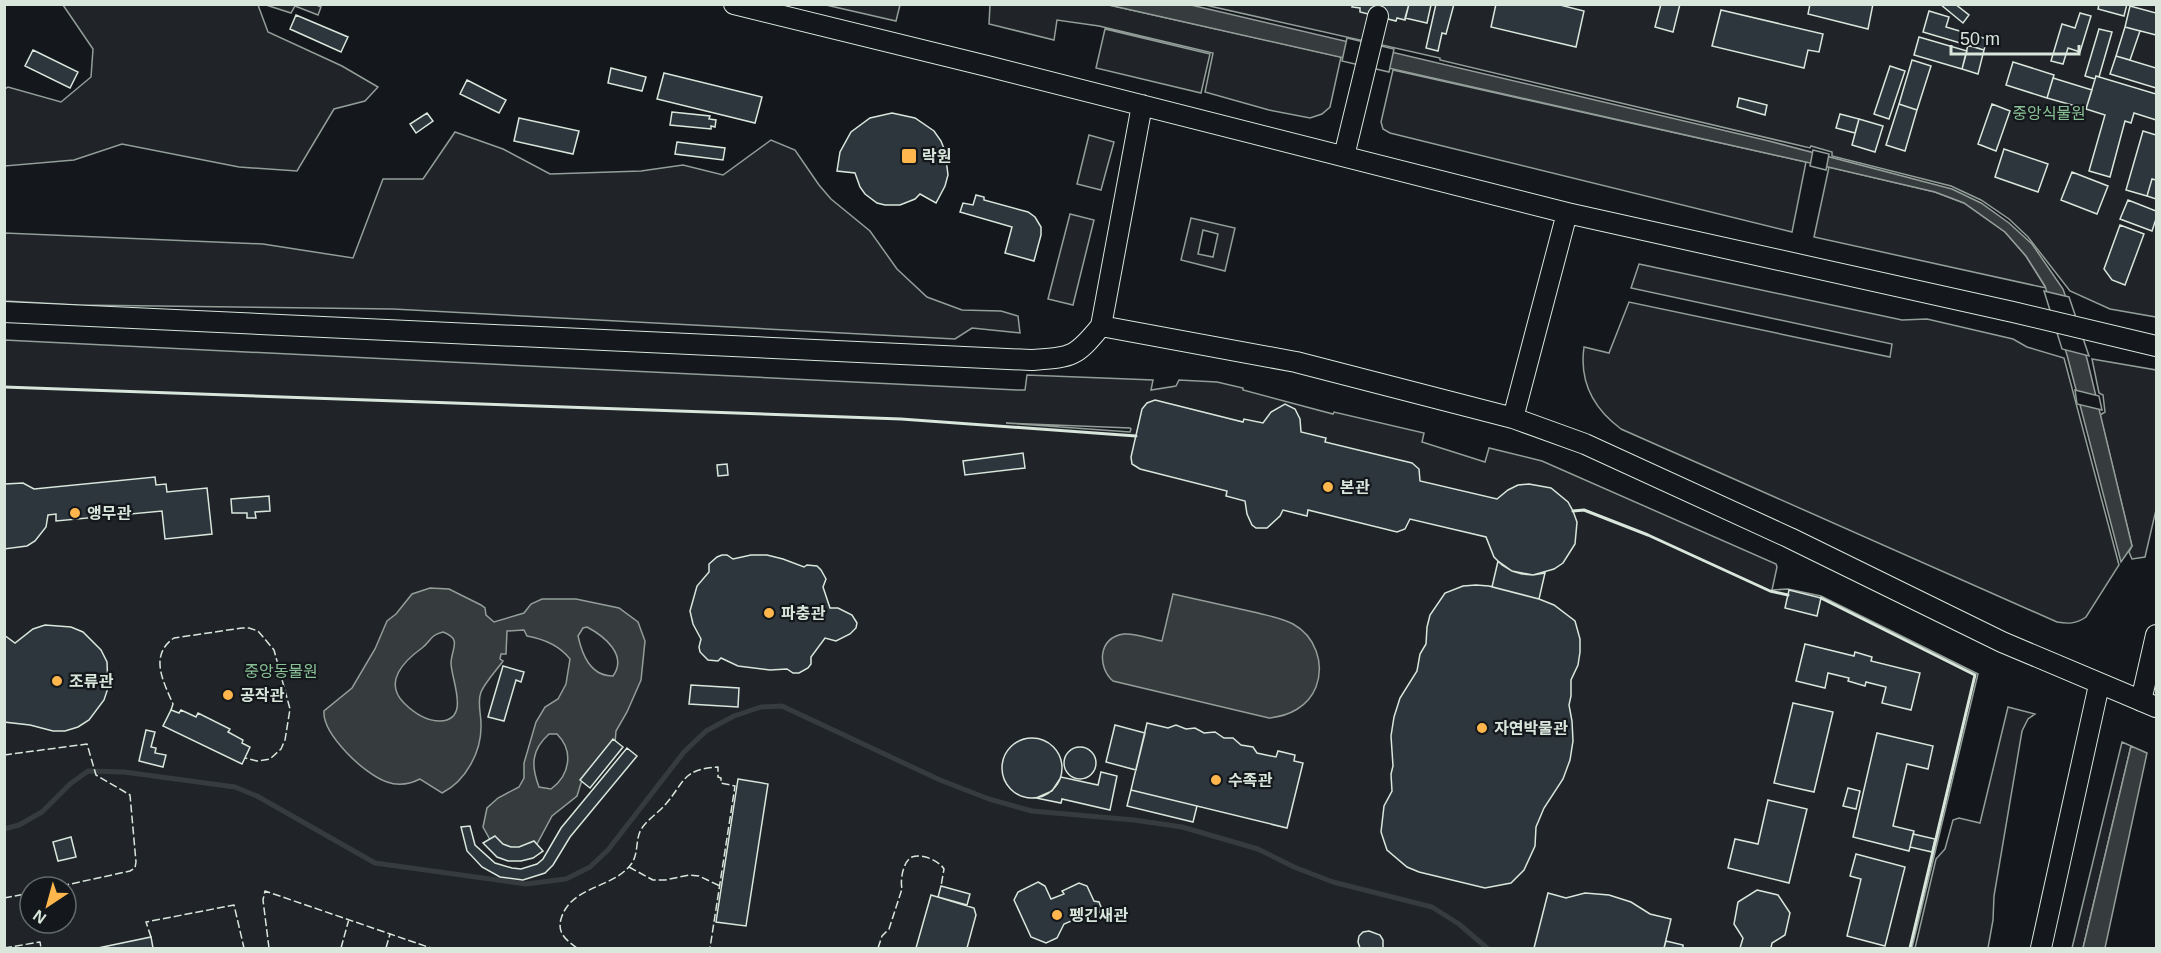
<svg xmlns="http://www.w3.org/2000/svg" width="2161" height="953" font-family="Arial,'Noto Sans KR',sans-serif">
<rect width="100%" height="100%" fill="#14181c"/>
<path fill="#202428" stroke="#939e99" stroke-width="1.5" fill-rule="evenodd" d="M314,4L321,7L318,15L295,6L291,13L266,5Z
M63,5H258L268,32L342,66L378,87L365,101L334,109L297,171L239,167L122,144L74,160L5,166V89L8,87L61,102L91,77L93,49Z
M826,5H900L896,21Z
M990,5H1109L1341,57L1330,107L1322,114L1310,118L1269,110L1205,92L1213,53L1099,26L1057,20L1054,40L989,24Z
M1205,5H2156V317L2110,309L2070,291L2028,237L2009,219L1981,200L1951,186L1832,156V152L1811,146L1810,148L1440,60V58Z
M1105,29L1210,54L1201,93L1096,68Z
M1393,70L1806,162L1792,232L1390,133L1383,129L1381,122Z
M455,132L503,149L550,174L641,171L683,165L723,175L771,140L795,150L819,185L831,199L870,231L897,269L927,297L962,310L1001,311L1018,316L1020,333L972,328L955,339L393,309L78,305L5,301V233L263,244L353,258L383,179H423Z
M1089,135L1114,142L1101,190L1077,184Z
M1829,167L1935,192L1964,203L2005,232L2026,256L2046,288L1814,237Z
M1070,214L1094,220L1073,305L1048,299Z
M1191,218L1235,228L1225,271L1181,260ZM1203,230L1218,234L1213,257L1198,254Z
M1639,264L1902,320L1927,319L2013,339L2027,347L2064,358L2119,565L2086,617C2076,624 2068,624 2057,622L1621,429C1594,409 1579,382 1584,347L1609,353L1629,302L1890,357L1892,344L1631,288Z
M4,340L1017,390H1025L1027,375L1153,380L1151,390L1176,386L1179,380L1217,382L1243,388V390L1333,414L1334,412L1424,433L1422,442L1485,462L1489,448L1542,461L1776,564L1777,567L1772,590L1788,589L1821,596L1978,674L1912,948H5ZM1006,423L1130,428L1131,429L1130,432ZM30,887H66V923H30Z
M2092,359L2156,370V510L2145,557L2132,559L2129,552L2132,546L2100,415L2105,412L2103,395L2099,393Z
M2008,707L2035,714L2028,719L2022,731L1994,896L1993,920L1988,948H1915L1936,859L1945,849L1953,820L1959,818L1980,823Z
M2122,742L2131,746L2083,948H2072Z"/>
<path fill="#363b3e" stroke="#939e99" stroke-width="1.5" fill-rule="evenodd" d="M1109,5H1191L1769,141L1952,189L1981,203L2009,223L2032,244L2063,289L2087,359L2132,546L2121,562L2067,355L2045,286L2026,256L2005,232L1964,203L1935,192L1828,167Z
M430,588L449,589L481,605L485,608L486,615L494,622L524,613L531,604L542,599H576L619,608L638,622L645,641L641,680L627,712L616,731L615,743L581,783L577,796L552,816L537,844L520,853L493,845L483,827L487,808L498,798L519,787L524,778V763L536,722L545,707L558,699L566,684L570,659C559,645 544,639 527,636L524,630L507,631L506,654H501L500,659L503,661C496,671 486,681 481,692C477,702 481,713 481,724C482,751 466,781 442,793L420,779C410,784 398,786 387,782C365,775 322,734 324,711L352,688L375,649L387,621L396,614L412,594ZM587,627C604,636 628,655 613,676C590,676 582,654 578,636L583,628ZM443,632C462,639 452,648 451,662C450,677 472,720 440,721C426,721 414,713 404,703C383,682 404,661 422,648C431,641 430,635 443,632ZM549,734H557C574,751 570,775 551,789L539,787C531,766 531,750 549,734Z
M1173,594C1201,600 1230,607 1258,613C1269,616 1282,618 1293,624C1315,636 1325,663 1316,687C1308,707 1289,716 1269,718L1113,681C1097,667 1098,637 1124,634C1136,633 1150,639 1162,641Z
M2131,746L2147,753L2105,948H2083Z"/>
<path fill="#14181c" stroke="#939e99" stroke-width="1.5" d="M1347,38L1394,49L1389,72L1342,61Z
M1813,150L1829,154L1826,170L1810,166Z
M2044,291L2069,297L2089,356L2062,349Z
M2075,390L2099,396L2102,410L2077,404Z"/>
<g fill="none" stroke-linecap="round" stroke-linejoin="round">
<path stroke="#363b3e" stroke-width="5" d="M4,829L19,825L42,812L70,784L88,771L124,772L235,787L257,796L375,863L526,884L566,879L590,867L608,850L684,752L706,731L734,716L761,707L782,706L940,780L989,799L1032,811L1134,820L1182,827L1258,849L1294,867L1333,882L1432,907L1459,924L1487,948"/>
</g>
<path fill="#2c363c" stroke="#d8e6dc" stroke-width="1.5" d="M1409,4L1405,20L1397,18L1396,21L1360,12V8L1352,7L1353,5Z
M1409,4L1431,5L1427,23L1405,18Z
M1436,4H1454L1446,34L1442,33L1438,51L1426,48Z
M1496,4H1556L1584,11L1576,47L1491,27Z
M1661,4H1680L1673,32L1655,27Z
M1810,4H1873L1868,29L1808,14Z
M1940,4H1955L1969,15L1963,23Z
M2099,4H2127L2124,16L2098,9Z
M2130,6L2156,13V35L2125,27Z
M1721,10L1823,34L1819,52L1808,50L1804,68L1712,46Z
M1929,11L1949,17L1946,27L1987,39L1984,50L1923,32Z
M2080,13L2091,16L2080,52L2068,48L2063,64L2051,61L2062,24L2075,28Z
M296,15L348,37L341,52L290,29Z
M2125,27L2140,31L2130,60L2116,56Z
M2099,29L2112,32L2099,77L2096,76L2095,79L2085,76Z
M1919,37L1967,51L1962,69L1914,55Z
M1968,45L1984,50L1978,74L1962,69Z
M33,50L78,72L70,88L25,66Z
M2116,56L2156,68V88L2110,74Z
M1912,60L1931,66L1917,110L1899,104Z
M2013,62L2054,75L2047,98L2006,85Z
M1890,66L1905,71L1889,119L1874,114Z
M611,68L646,77L642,91L608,83Z
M664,73L762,97L755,123L657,99Z
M2096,76L2156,94V120L2134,113L2131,123L2125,121L2110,177L2089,171L2105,115L2086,109Z
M2053,78L2092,90L2086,109L2047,98Z
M467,80L506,100L499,113L460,94Z
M1739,98L1767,105L1765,115L1737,107Z
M1899,104L1917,110L1905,151L1886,145Z
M1992,104L2010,111L1996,151L1978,144Z
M672,112L710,116L709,119L716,120L715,127L711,126V129L670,125Z
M427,113L433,121L416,133L410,124Z
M892,113L915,118L934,131L941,141L945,151L948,175L945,186L936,203L920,194L915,199L900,205H885L877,203L865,194L860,187L855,173L837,171L840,152L851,132L870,118Z
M1840,114L1859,119L1855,133L1836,128Z
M519,118L579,131L573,154L514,141Z
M1859,119L1883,126L1875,152L1852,145Z
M2143,131L2156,135V180L2152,179L2147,196L2126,190Z
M677,142L725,148L723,160L675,154Z
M2004,149L2048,164L2038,192L1995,177Z
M2072,172L2108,186L2097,214L2061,200Z
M2152,179L2156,180V199L2147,196Z
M976,195L984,197V200L1028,212L1035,217L1041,227V235L1034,261L1005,253L1012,227L960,212L963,203L973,205Z
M2128,200L2156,211V219L2152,231L2120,219Z
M2120,225L2144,234L2125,285L2112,280L2104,269Z
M1155,400L1243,422L1244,419L1263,423L1271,412L1285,404L1295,409L1300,419L1301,432L1326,438L1325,442L1412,463L1419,469L1420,481L1497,499L1508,490L1518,485L1529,484L1551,488L1568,502L1573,511L1577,522L1575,544L1563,563L1554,569L1533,575L1512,571L1502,565L1494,557L1486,537L1410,519L1405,529L1397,532L1308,510L1307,516L1283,510L1280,516L1267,528H1256L1252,525L1247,514L1245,501L1226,496L1227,491L1140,469L1132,464L1131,457L1142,409L1147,403Z
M1023,453L1025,468L965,475L963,461Z
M727,464L728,475L718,476L717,465Z
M155,477L156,485L166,484L167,492L207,488L212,534L165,539L162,511L56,521V514L48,515L46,527L35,541L27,546L4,549L5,484L23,483L34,489Z
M269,496L270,511L255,512L256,518H247V513H232L231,499Z
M722,555H727L733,559L751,555H767L783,559L804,567L807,565L817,566L821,570L826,579L823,587L830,608H838L852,615L857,623L856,628L850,634L836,641L825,638L811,657V664L808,668L799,673H793L787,669L770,670L738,666L721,658L718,661L708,660L700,652L699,647L701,639L693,624L690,611L697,586L709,572V564L717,557Z
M1498,561L1512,571L1522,574L1533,575L1545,573L1539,599L1492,587Z
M1476,585L1489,586L1539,599L1554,605L1575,621L1580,639V652L1578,665L1571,680V696L1569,705L1572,721L1573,741L1570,760L1563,779L1544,808L1536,827L1535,846L1524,870L1511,883L1485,888L1419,872L1407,867L1387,850L1381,832L1384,806L1392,791L1391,774L1393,766L1391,736L1394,717L1400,698L1417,671L1420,654L1426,644L1427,627L1430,615L1445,593L1463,586Z
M1789,590L1821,598L1817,616L1785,608Z
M45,625L71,627L83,632L101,650L107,662L108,688L104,700L89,720L78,727L65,731H53L30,725L4,722V635L15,643L33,629Z
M1805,644L1854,656L1855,652L1872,657L1871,661L1920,673L1911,710L1882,703L1886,687L1866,682L1865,686L1848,681L1849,678L1828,673L1825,688L1796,681Z
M503,666L524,672L521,682L516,680L504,721L488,717Z
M691,685L739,688L738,707L689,704Z
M1793,703L1833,712L1814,792L1774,783Z
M171,710L179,713L181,710L196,717L198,713L230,729L228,732L243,740L242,743L250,747L242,764L163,726Z
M1147,723L1168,728L1176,725L1186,729L1195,728L1204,733L1215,732L1224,738H1233L1241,745L1253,747L1257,753L1276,757L1278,751L1295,755L1294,761L1303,763L1287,828L1131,790Z
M1115,725L1145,733L1136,770L1106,762Z
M146,730L155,732L151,747L156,748L155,753L166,755L163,767L139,761Z
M1877,733L1933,746L1928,769L1907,764L1893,826L1914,831L1909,851L1853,837Z
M1002 768a30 30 0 1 1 60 0a30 30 0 1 1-60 0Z
M613,739L623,747L590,788L580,780Z
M1064 763a16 16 0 1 1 32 0a16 16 0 1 1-32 0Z
M627,748L637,756L570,837L553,865L545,873L523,880L500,877L482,867L467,851L461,827L470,826L475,845L495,863L512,868L521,869L537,864L543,859L561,828Z
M1101,772L1117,776L1110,810L1062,799L1061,803L1036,798L1052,791L1061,777L1098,785Z
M738,779L768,784L746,926L716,922Z
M1848,788L1860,791L1856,809L1843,806Z
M1131,790L1197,806L1193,822L1127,806Z
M1768,800L1807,809L1789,883L1728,868L1735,839L1758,844Z
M1913,834L1935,839L1932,852L1910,847Z
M495,836L503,844L511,847H519L534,841L543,851L533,858L521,861H508L497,857L483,843Z
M71,837L76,857L58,861L53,842Z
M1856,854L1905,867L1885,946L1847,936L1861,879L1850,876Z
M1038,882L1045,886L1051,899L1064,894L1062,891L1079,883L1087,886L1094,901L1099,902L1101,907L1100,912L1081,920L1078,918L1064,924L1057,938L1046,943L1031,937L1014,900L1018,892Z
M941,886L970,894L967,905L938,897Z
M1757,890L1778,895L1790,913L1785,935L1772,943L1771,948H1740L1743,938L1734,924L1738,902Z
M1548,893L1566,898L1585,893L1609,895L1631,902L1650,914L1671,919L1664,948H1534Z
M931,895L974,908L976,915L967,948H916Z
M1369,931L1380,935L1383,940V948H1360L1358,942L1359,936L1363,932Z
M151,937L153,948H98Z
M1666,941L1683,945V948H1664Z"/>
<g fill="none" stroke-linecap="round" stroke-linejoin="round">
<g stroke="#d8e6dc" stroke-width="22">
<path id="minor" d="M734,4L987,66L1567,213L2013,312L2156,346
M1344,156L1378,16
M4,312L1031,360C1072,357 1075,358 1101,326L1142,105
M1101,326L1296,362L1513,418L1585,444L1790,538L2002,642L2156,707
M1513,418L1567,213
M2141,701L2156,635
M2041,948L2099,685"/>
</g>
<use href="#minor" stroke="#14181c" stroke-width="20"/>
<path stroke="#d8e6dc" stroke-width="1.5" stroke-dasharray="8 3" stroke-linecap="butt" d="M171,710L173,704C163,681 149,655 174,638L242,628H249L258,631L274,650L290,709L285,740L281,749L270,759L257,761L245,758
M4,755L87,744L96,775L130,795L136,862L135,868L130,871L57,887
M629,867L653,880H665L689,875L699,876L720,886
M4,898L30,893
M151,937L146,922L234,905L244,948
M4,948L40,942L41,948
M269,948L263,900L265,891L431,948
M341,948L349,919
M386,948L390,934
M577,948C566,940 557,933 561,919C571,885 614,889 632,863C639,852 635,838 642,828C648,819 658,813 665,805C685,782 682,769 718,767V777L721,778V783L735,786L710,948
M878,948L882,936L889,929L902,889C900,880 903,861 912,857C922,853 939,861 944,869L941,886"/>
<path stroke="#d8e6dc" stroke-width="3" d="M4,387L901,419L1136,436
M1573,511L1584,510L1648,535L1770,591L1788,595
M1821,598L1975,675L1910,948"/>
</g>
<g fill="#ffb74d" stroke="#14181c" stroke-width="2">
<rect x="901" y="148" width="16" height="16" rx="3"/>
<circle cx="1328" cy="487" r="6"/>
<circle cx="75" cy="513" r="6"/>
<circle cx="769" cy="613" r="6"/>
<circle cx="57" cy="681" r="6"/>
<circle cx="228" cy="695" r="6"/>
<circle cx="1482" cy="728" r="6"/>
<circle cx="1216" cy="780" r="6"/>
<circle cx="1057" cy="915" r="6"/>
</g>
<g text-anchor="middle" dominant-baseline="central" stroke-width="4.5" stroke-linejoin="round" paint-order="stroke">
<g font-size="16" fill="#8ac095" stroke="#14181c">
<text x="2049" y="113">중앙식물원</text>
<text x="281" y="671">중앙동물원</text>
</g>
<g font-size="16" font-weight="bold" fill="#d8e6dc" stroke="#14181c" text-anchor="start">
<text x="922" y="156">락원</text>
<text x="1340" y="487">본관</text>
<text x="87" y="513">앵무관</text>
<text x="781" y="613">파충관</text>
<text x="69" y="681">조류관</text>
<text x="240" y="695">공작관</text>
<text x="1494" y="728">자연박물관</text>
<text x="1228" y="780">수족관</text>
<text x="1069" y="915">펭긴새관</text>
</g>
</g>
<rect width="2161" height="953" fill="none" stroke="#d8e6dc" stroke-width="12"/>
<g transform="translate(48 905) rotate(216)"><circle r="28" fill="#14181c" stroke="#626a69" stroke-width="1.5"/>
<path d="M0-4.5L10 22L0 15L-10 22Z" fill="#ffb74d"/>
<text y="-9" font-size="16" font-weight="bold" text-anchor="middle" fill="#d8e6dc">N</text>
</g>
<path d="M1951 45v9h128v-9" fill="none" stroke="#d8e6dc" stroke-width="3"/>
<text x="1960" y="45" font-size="18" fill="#d8e6dc" stroke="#14181c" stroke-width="4.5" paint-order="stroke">50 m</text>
</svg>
